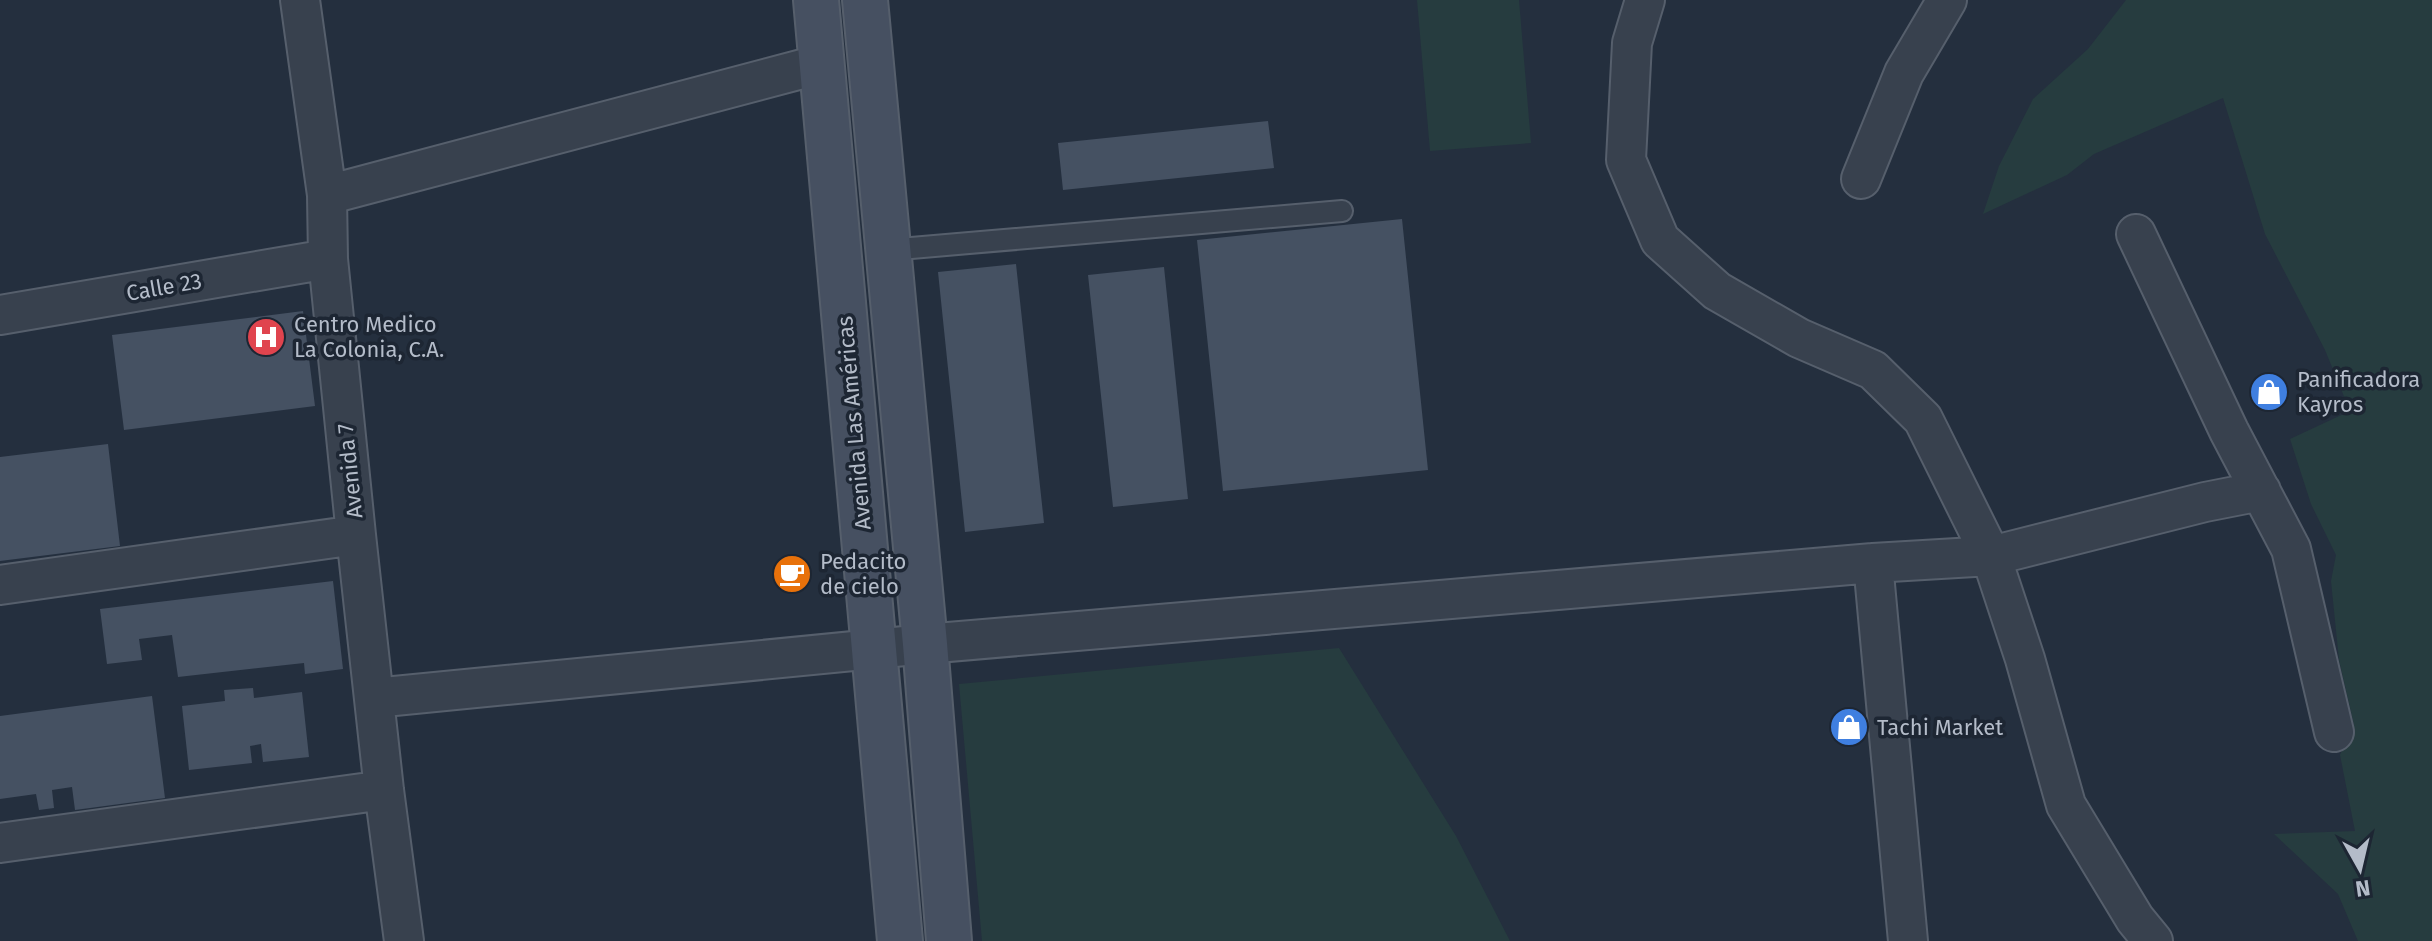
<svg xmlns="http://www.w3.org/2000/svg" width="2432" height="941" font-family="'Fira Sans',sans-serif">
<rect width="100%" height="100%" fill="#242f3e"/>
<path fill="#263c3f" d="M1417,0H1519L1531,143L1430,151Z
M2126,0H2432V941H2358L2338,894L2274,834L2355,831L2340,755L2354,725L2339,660L2331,581L2336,555L2311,504L2290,439L2350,411L2325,350L2265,234L2223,98L2094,154L2067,175L1983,214L1999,166L2033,99L2088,49Z
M1339,648L1456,836L1510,941H982L959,684Z"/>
<path fill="#455162" d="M1268,121L1274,168L1063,190L1058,143Z
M1402,219L1428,470L1223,491L1197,240Z
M1016,264L1044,523L965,532L938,272Z
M1164,267L1188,499L1113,507L1088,275Z
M303,311L315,406L124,430L112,335Z
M108,444L120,546L0,561V457Z
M333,581L343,669L305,674L304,663L178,677L172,635L139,639L142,660L107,664L100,609Z
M253,688L254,698L302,692L309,757L263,762L261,744L250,746L252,763L189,770L182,706L225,701L224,690Z
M152,696L165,798L75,810L72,787L52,790L54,808L39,810L36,794L0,799V716Z"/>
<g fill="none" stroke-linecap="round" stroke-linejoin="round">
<g stroke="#565f6c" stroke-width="24">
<path id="service" d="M888,250L1342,211"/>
</g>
<g stroke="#565f6c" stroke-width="42">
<path id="minor" d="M300,0L327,195L328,259L356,535L384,790L404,941
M1645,0L1632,43L1626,160L1660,240L1717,291L1799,338L1873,370L1923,419L1991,556L2025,659L2066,805L2135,919L2153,941
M1861,179L1904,73L1947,0
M327,195L821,64
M2136,234L2229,431L2291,549L2334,732
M0,315L328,259
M1873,563L1908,941
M0,585L356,535
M374,698L925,644L1873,563L1991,556L2205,502L2261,491
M0,843L384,790"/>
</g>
<g stroke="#565f6c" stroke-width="48">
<path id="secondary" d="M816,0L900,941
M865,0L925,644L949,941"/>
</g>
<use href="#service" stroke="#38414e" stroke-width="20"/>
<use href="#minor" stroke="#38414e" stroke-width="38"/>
<use href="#secondary" stroke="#465061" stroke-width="44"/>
</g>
<defs>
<g id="hospital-disc" transform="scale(2)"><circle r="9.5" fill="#e0444e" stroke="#1d2633"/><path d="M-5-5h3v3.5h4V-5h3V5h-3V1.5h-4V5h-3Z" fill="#fff"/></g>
<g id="shop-disc" transform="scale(2)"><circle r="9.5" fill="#3f7fe0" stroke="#1d2633"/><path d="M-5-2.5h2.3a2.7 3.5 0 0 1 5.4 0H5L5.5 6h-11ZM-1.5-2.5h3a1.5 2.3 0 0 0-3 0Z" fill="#fff"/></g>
<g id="cafe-disc" transform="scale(2)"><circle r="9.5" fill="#e8710a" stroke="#1d2633"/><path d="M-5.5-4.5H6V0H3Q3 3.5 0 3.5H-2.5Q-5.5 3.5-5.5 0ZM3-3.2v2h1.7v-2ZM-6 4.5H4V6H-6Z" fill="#fff"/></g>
</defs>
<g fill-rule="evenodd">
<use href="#hospital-disc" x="266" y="337"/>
<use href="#shop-disc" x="2269" y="392"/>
<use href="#cafe-disc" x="792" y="574"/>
<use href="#shop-disc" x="1849" y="727"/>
</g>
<g text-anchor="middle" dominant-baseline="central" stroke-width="7" stroke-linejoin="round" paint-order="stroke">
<g font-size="22" fill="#b4bcc9" stroke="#1d2633">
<text transform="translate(164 287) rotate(-10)">Calle 23</text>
<text transform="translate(854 423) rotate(-95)">Avenida Las Américas</text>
<text transform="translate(350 471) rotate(-96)">Avenida 7</text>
</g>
<g font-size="22" fill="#b4bcc9" stroke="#1d2633" text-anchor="start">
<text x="294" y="324">Centro Medico<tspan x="294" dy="25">La Colonia, C.A.</tspan></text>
<text x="2297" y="379">Panificadora<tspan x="2297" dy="25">Kayros</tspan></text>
<text x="820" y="561">Pedacito<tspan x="820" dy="25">de cielo</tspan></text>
<text x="1877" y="727">Tachi Market</text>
</g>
</g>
<g transform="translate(2360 869) rotate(172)" stroke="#1d2633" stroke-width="6" paint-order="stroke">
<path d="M0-6L14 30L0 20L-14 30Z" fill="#b4bcc9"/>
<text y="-12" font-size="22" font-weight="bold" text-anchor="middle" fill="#b4bcc9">N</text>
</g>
</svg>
